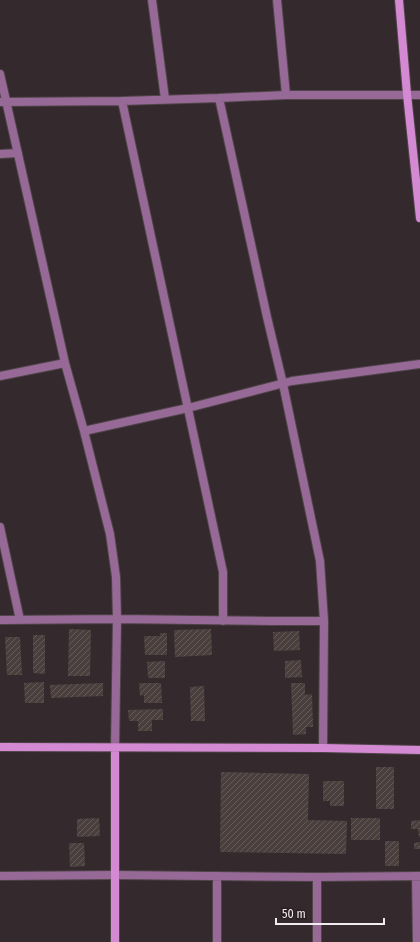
<svg xmlns="http://www.w3.org/2000/svg" width="420" height="942" font-family="'Fira Sans Condensed',sans-serif">
<defs>
<pattern id="building-hatch" width="6" height="6" patternUnits="userSpaceOnUse"><rect width="6" height="6" fill="#4b3f3e"/><path d="M-1 1l2-2M0 6l6-6M5 7l2-2" fill="none" stroke="#655b5a"/></pattern>
</defs>
<rect width="100%" height="100%" fill="#34292d"/>
<path fill="url(#building-hatch)" d="M69,629L91,630L90,676H68Z
M211,629L212,655L175,657L174,630Z
M299,631L300,650L274,651L273,632Z
M160,633H167V655H145L144,636H160Z
M33,635H45V674L33,673Z
M5,637H20L22,675H7Z
M301,660L302,677L285,678V661Z
M165,661V678H148L147,662Z
M44,682V703H25L24,683Z
M103,683V696L51,698L50,685Z
M139,683H161L162,703H144V695L140,696Z
M291,683H305V695L312,694L313,727H306V734L293,735Z
M204,686L205,721H191L190,687Z
M163,709V720H152V731H138V721H129L128,710Z
M376,767H394V809H376Z
M221,772L309,774L308,820L347,821L346,854L220,852Z
M323,781H344V806H330V801H323Z
M99,818L100,836L77,837V819Z
M351,818H380V840H351Z
M420,820V837H419L418,829H411V821Z
M385,841H399V866H385Z
M420,842V849H414V843Z
M69,843H84L85,866L70,867Z"/>
<g fill="none" stroke-linecap="round" stroke-linejoin="round">
<g stroke="#4f4448" stroke-width="10">
<path id="street" d="M152,0L165,99
M277,0L286,95
M0,74L65,363L84,431L110,534L116,577L117,619L115,748
M219,98L267,317L283,384L320,561L324,621L323,748
M122,101L223,572V621
M0,102L122,101L219,98L286,95H420
M0,154L18,153
M0,376L65,363
M84,431L188,408L292,381L420,364
M0,527L20,620
M0,620L117,619L270,621H324
M0,876L115,875L317,877L420,876
M217,876V942
M416,876L417,942
M317,877V942"/>
</g>
<g stroke="#4f4448" stroke-width="10">
<path id="secondary" d="M399,0L407,94L420,218
M0,747L323,748L420,750
M115,942V748"/>
</g>
<use href="#street" stroke="#976996" stroke-width="8"/>
<use href="#secondary" stroke="#d38ad3" stroke-width="8"/>
</g>
<path d="M276 918v6h108v-6" fill="none" stroke="#f3ecef" stroke-width="2"/>
<text x="282" y="918" font-size="12" fill="#f3ecef" stroke="#2a2023" stroke-width="3" paint-order="stroke">50 m</text>
</svg>
